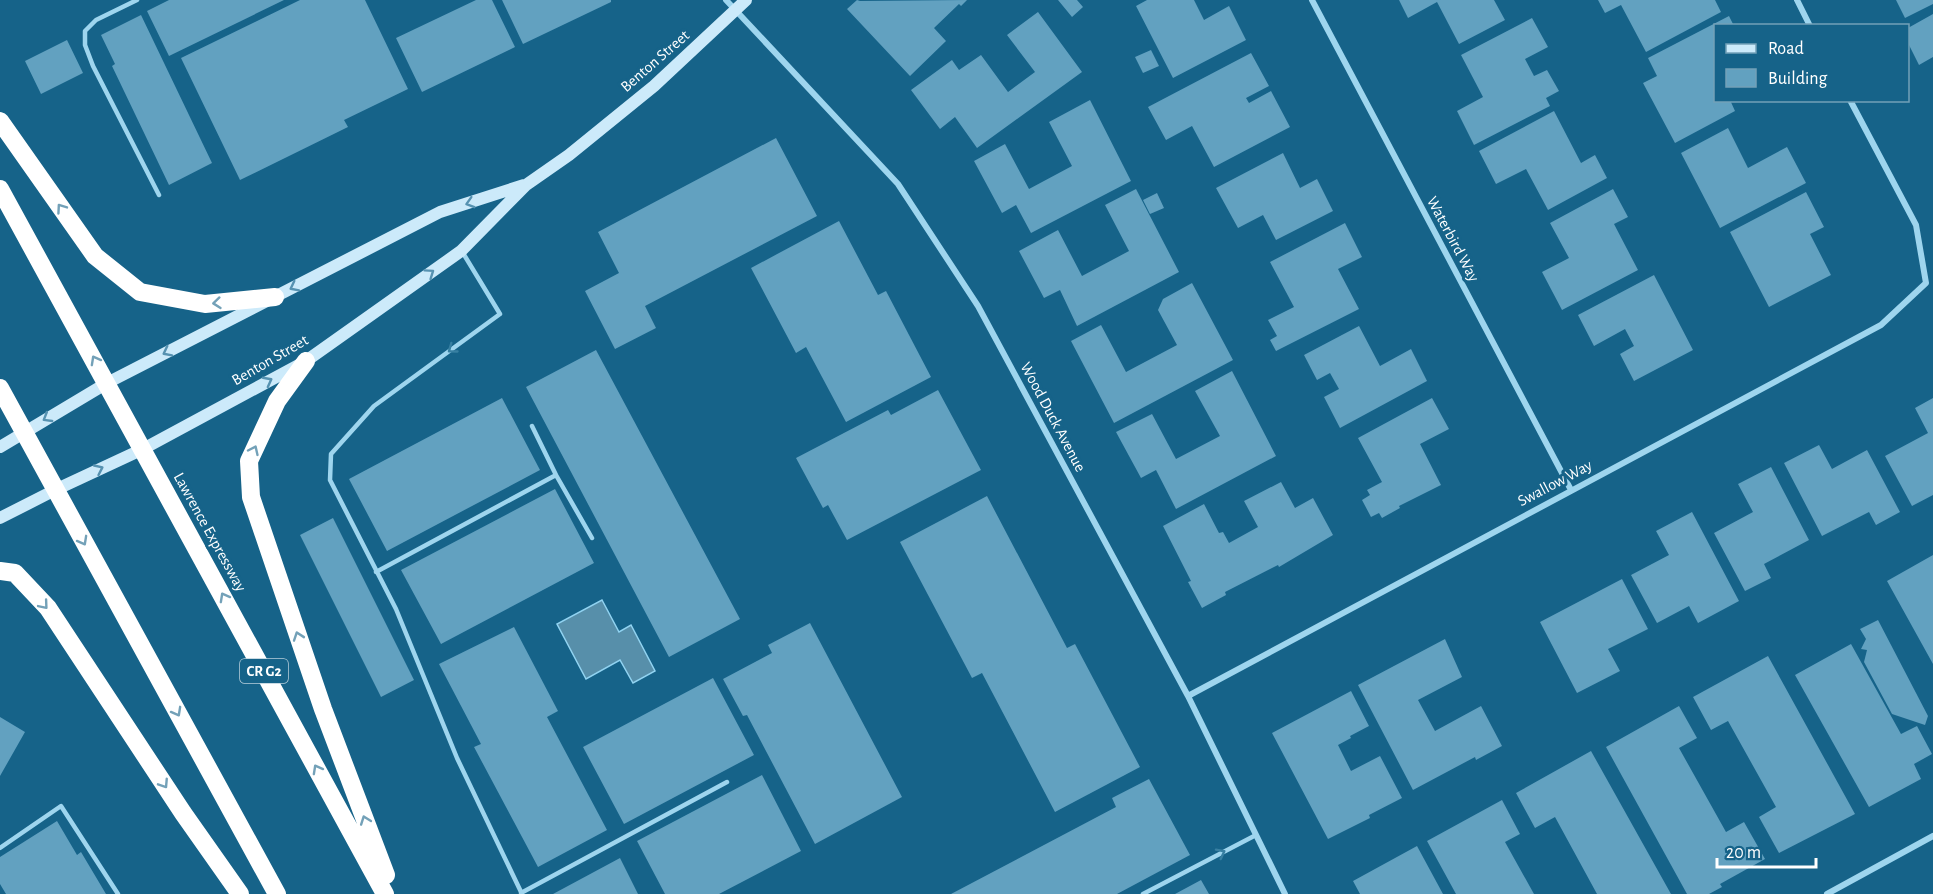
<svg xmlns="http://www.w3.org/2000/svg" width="1933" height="894" font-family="'Alegreya Sans',sans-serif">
<rect width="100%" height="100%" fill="#166389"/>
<path fill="#578faa" stroke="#91d3f1" stroke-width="1.5" d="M602,600L619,632L631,625L655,671L633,683L620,660L586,679L557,624Z"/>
<path fill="#62a1c0" d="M169,0H284L169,56L147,11Z
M300,0H365L408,89L344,120L348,127L240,180L181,58Z
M476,0H492L515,47L422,92L396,38Z
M502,0H611V2L523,44Z
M857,0L860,1L967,0L961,6L959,4L934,28L946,41L910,76L847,9Z
M1058,0H1077L1083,7L1072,17Z
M1147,0H1194L1204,20L1229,6L1246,40L1173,78L1136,6Z
M1399,0H1494L1505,20L1459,44L1437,2L1408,18Z
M1598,0H1715L1721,12L1646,52L1621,5L1605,13Z
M1896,0H1933V4L1905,18Z
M1038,12L1082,72L977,148L955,117L940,129L911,90L952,60L959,70L981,55L1008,92L1035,72L1007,35Z
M1933,14V57L1919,65L1908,43V28Z
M141,15L212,163L169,185L112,66L115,64L101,35Z
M1729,16L1734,26H1716V100H1730L1735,111L1675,143L1643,83L1657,76L1648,58Z
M1532,18L1548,47L1525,59L1534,76L1547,70L1559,91L1546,98L1550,106L1474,145L1457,111L1483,97L1461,55Z
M67,40L83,73L41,94L25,61Z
M1151,50L1159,66L1143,73L1135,57Z
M1251,53L1269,86L1246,98L1249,103L1271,91L1290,127L1214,167L1192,126L1166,140L1148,107Z
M1090,100L1131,181L1031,233L1016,205L1002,213L974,161L1005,144L1029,189L1072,166L1049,122Z
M1554,111L1581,163L1595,155L1607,178L1548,210L1526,169L1496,184L1479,151Z
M1728,128L1748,168L1787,147L1806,183L1720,228L1681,153Z
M776,138L817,216L645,306L656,328L615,349L585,291L619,273L598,232Z
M1283,153L1300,188L1317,179L1333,211L1276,240L1263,215L1238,228L1216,188Z
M1136,189L1179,272L1077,326L1060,290L1044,298L1019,251L1058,230L1082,276L1129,251L1105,205Z
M1613,189L1628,217L1614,224L1638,270L1562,310L1542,272L1569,258L1550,223Z
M1806,192L1824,227L1810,234L1831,275L1769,307L1730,232Z
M1157,193L1164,208L1150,214L1143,200Z
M839,221L878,295L886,291L931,377L846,422L806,347L796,353L751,268Z
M1345,223L1362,257L1338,269L1359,309L1276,351L1270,340L1277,336L1268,320L1294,307L1270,262Z
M1654,275L1693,350L1634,381L1620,354L1634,346L1625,329L1594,346L1578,315Z
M1192,283L1233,360L1114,423L1071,341L1101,325L1126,372L1177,345L1158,310L1163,299Z
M1359,326L1380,366L1411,349L1427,381L1340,428L1324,397L1339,389L1330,373L1317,380L1304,355Z
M596,350L740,619L669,657L526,387Z
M1232,371L1276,456L1176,509L1156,470L1141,478L1116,432L1152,414L1176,459L1220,436L1195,391Z
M938,390L981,470L847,540L828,505L823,508L796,458L888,410L891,415Z
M502,398L540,470L387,551L349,479Z
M1432,398L1449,429L1420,444L1441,485L1399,506L1400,508L1382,518L1379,513L1371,517L1362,500L1370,495L1367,490L1382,482L1358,438Z
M1933,398V495L1912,506L1885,456L1928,433L1915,408Z
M1819,445L1832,469L1867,450L1900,512L1876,525L1869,512L1822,536L1784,463Z
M1771,467L1809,540L1764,564L1771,578L1745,591L1714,533L1753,512L1738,484Z
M1281,482L1295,508L1313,498L1333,535L1279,567L1278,565L1225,592L1226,595L1202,608L1188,582L1191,581L1163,526L1204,504L1219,533L1223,532L1229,543L1258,527L1244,501Z
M555,489L594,563L441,644L401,570Z
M987,496L1067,648L1075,644L1140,767L1055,812L982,673L972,678L900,542Z
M1692,512L1739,601L1698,623L1689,606L1657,623L1631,575L1669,555L1656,531Z
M333,518L414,680L381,697L300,535Z
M1933,555V664L1887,581Z
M1622,579L1648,629L1608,649L1620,671L1577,693L1540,622Z
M1878,620L1928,716L1925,725L1892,714L1864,662L1867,650L1861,649L1866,639L1860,629Z
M810,623L902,797L815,844L747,715L743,716L723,679L772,653L768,645Z
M514,627L558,711L547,717L607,830L538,867L474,747L481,744L439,664Z
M1445,639L1462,677L1418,700L1435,731L1481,706L1502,746L1476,760L1475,757L1413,790L1358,685Z
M1851,644L1901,734L1917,726L1932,754L1914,764L1921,779L1869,807L1795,675Z
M1768,656L1855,814L1779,853L1759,817L1776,807L1728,721L1711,730L1693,697Z
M713,678L754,755L624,824L583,747Z
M1351,691L1369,726L1350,736L1351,738L1338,745L1351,771L1380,756L1402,798L1369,815L1370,818L1328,839L1272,733Z
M1679,706L1697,738L1679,748L1726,832L1744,822L1765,859L1720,884L1722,887L1709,894H1687L1606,747Z
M0,717L25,732L0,776Z
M1591,751L1671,894H1597L1555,817L1535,828L1516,793Z
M762,775L801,851L719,894H665L637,841Z
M1149,779L1190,855L1117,894H951L1116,807L1112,798Z
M1502,800L1520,834L1505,842L1534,894H1456L1427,841Z
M57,821L77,855L81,852L106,894H6L0,884V857Z
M1417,846L1443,894H1360L1353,881Z
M620,858L638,894H553Z
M1201,880L1209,894H1175Z"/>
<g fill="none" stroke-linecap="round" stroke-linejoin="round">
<path stroke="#9ed5ee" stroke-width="4.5" d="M137,0L96,20L85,31V45L93,66L159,195
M463,253L500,314L374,406L331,454L330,480L396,609L457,758L522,894
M532,426L556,475
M376,572L556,475L592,538
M0,848L61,806L118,894
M521,893L727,782
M1143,894L1256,835"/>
<path stroke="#9ed5ee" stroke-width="6" d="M726,0L898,184L978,306L1188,696L1285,894
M1312,0L1571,490
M1797,0L1810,26
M1188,696L1881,325L1926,283L1916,225L1850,100
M1827,894L1933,836"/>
<path stroke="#cceafa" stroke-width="12" d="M0,447L107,383L440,212L524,185
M0,518L55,490L143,449L306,361L461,251L526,185L569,155L654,86L746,0"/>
<path stroke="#fff" stroke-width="18" d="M0,121L95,256L140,292L205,304L275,297
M0,189L385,894
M306,361L277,401L249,461L251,497L323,709L386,875
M0,388L277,894
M0,571L15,573L48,608L183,813L240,894"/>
</g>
<defs><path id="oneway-chevron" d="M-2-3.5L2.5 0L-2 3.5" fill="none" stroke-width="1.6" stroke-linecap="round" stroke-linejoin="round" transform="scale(1.5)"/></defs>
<g stroke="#5692b1">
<use href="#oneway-chevron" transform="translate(470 203) rotate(163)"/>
<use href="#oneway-chevron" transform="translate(430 273) rotate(-35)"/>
<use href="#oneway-chevron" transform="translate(294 287) rotate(153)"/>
<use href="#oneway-chevron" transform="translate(167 352) rotate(153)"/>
<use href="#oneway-chevron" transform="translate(268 381) rotate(-28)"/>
<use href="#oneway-chevron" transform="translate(47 418) rotate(149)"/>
<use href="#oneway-chevron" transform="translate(99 469) rotate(-25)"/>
</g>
<g stroke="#73a1b8">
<use href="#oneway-chevron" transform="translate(61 208) rotate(-125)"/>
<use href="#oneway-chevron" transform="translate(217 303) rotate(174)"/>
<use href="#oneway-chevron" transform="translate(95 360) rotate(-119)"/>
<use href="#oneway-chevron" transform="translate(254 450) rotate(-65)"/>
<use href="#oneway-chevron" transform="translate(83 541) rotate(61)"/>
<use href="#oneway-chevron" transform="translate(224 597) rotate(-119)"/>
<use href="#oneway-chevron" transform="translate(44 605) rotate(50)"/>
<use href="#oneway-chevron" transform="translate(298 636) rotate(-109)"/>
<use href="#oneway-chevron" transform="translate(177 712) rotate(61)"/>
<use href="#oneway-chevron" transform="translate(317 769) rotate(-119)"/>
<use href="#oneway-chevron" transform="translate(164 784) rotate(57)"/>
<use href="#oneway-chevron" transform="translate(365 820) rotate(-110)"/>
</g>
<g stroke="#3880a2">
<use href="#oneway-chevron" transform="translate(452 349) rotate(144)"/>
<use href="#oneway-chevron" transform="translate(1221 853) rotate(-27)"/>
</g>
<g text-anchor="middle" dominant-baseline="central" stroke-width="6" stroke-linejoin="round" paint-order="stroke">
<rect fill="#166389" stroke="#b9d0dc" stroke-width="1.5" x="240" y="659" width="48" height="24" rx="4.5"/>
<g font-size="15" font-weight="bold" fill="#fff">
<text x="264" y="671">CR G2</text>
</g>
<g font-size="16" fill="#fff" stroke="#166389">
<text transform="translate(655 61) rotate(-41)">Benton Street</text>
<text transform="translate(1453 239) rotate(62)">Waterbird Way</text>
<text transform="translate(270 360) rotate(-30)">Benton Street</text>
<text transform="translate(1053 417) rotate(62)">Wood Duck Avenue</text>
<text transform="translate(1555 483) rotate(-28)">Swallow Way</text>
<text transform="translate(210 532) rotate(61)">Lawrence Expressway</text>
</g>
</g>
<rect x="1714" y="24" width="195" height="78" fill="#166389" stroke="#73a1b8" stroke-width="1.5"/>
<rect x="1726" y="44" width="30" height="9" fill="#cceafa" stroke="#73a1b8" stroke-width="1.5"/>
<text x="1768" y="54" font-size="18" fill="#ffffff">Road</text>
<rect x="1726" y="69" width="30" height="18" fill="#62a1c0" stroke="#73a1b8" stroke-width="1.5"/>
<text x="1768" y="84" font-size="18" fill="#ffffff">Building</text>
<path d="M1717 858v9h99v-9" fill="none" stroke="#ffffff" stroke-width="3"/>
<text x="1726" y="858" font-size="18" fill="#ffffff" stroke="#166389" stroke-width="4.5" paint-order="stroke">20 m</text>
</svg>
